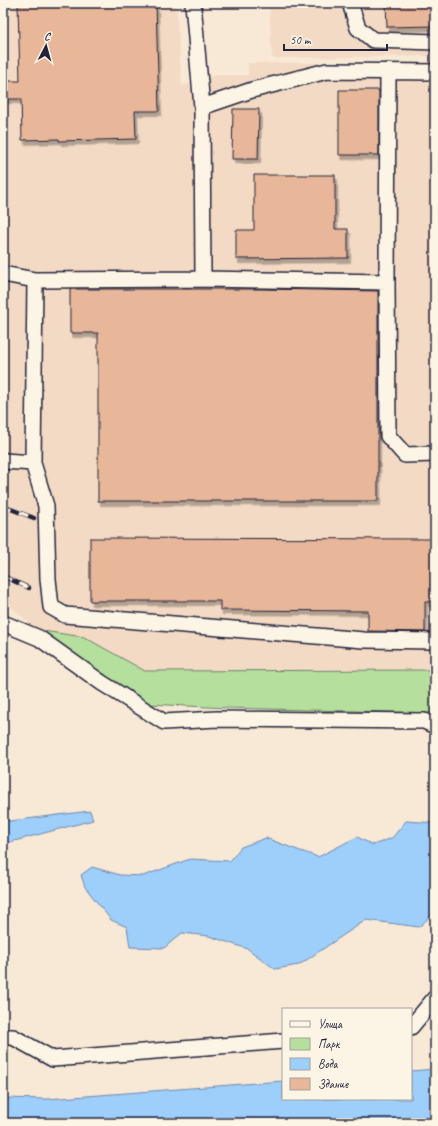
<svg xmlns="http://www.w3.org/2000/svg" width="438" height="1126" font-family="Caveat,sans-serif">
<defs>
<filter id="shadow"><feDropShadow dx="2.5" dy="4.5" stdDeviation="0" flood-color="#0004"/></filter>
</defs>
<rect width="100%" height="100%" fill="#f8e9d6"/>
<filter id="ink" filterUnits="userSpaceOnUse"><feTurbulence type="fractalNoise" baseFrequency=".025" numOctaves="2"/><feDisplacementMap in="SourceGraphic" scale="8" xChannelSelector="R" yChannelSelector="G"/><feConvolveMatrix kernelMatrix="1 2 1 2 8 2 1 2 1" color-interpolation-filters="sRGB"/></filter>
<g filter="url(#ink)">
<path fill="#f3dac4" d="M3,3H176L182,86L216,75H248V63L435,62V670L145,671L84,638L36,630L3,599Z
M269,3H435V56L272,58Z"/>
<path fill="#b5df9d" stroke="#6c806c" d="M36,630L84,637L145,671L435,670V713L226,708L148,704Z"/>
<path fill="#9ecefa" stroke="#6c89ae" d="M90,811L93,820L3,844V818L10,821Z
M406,821L435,823V912L419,927L366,920L299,965L275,969L248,949L209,936L182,933L164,948L130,947L127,927L111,920L85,887L81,875L92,867L120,875L143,876L190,859L230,861L241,847L266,838L292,848L318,857L357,837L373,845L392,838Z
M435,1069V1123H3V1098L47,1099L283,1081V1099H411V1071Z"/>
<path fill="#e8b799" stroke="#22223b" filter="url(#shadow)" d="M46,3H156L159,111H135L136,139L59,141V139L22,140L21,99H3V81H20L18,4Z
M386,3H435V26L387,27Z
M339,90H379V155H339Z
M233,109H259L258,159H232Z
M254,175H335V229H348V258L236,259V230H254Z
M70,289H261L378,291V501H98V333H70Z
M90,538L435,539V602H425V632L368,631V611L220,610V601H90Z"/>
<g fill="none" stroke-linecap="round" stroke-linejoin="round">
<g stroke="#22223b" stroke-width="18">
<path id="minor" d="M193,3L202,107L203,279L35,280L33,463L46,506L48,579L51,607L65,615L364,640L435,641
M350,3L358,28L373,40L435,42
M202,107L252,90L327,71L435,72
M3,274L35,280
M203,279L387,282L388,71
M387,282L388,436L405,455L435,454
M3,460L4,461L33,463
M3,623L39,638L102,683L164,722L217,719L424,721L435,726
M411,1027L435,998
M3,1037H13L53,1059L283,1041"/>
</g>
<use href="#minor" stroke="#fcf5e5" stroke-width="15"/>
<g stroke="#22223b" stroke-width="4.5">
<path id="rail" d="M3,506L34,518
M3,576L29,588"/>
</g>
<use href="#rail" stroke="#fcf5e5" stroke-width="3" stroke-dasharray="9" stroke-linecap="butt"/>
</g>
</g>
<rect width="438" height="1126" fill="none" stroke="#fcf5e5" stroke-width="16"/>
<rect x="8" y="8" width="422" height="1110" fill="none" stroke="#22223b" stroke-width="1.5" filter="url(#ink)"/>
<rect x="282" y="1008" width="130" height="92" fill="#fcf5e5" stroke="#a5a1a1"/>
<rect x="290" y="1021" width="20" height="6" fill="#fcf5e5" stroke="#a5a1a1"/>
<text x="318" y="1028" font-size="12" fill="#22223b">Улица</text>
<rect x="290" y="1038" width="20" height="12" fill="#b5df9d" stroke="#a5a1a1"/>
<text x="318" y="1048" font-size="12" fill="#22223b">Парк</text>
<rect x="290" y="1058" width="20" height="12" fill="#9ecefa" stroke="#a5a1a1"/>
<text x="318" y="1068" font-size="12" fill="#22223b">Вода</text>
<rect x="290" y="1078" width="20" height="12" fill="#e8b799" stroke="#a5a1a1"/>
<text x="318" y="1088" font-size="12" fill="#22223b">Здание</text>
<g transform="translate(46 46) rotate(6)" stroke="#fcf5e5" stroke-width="3" paint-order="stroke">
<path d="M0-3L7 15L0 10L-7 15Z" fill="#22223b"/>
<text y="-6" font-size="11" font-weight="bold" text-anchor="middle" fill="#22223b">С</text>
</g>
<path d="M284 44v6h103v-6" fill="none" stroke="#22223b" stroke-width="2"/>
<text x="290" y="44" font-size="12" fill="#22223b" stroke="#fcf5e5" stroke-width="3" paint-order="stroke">50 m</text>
</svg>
